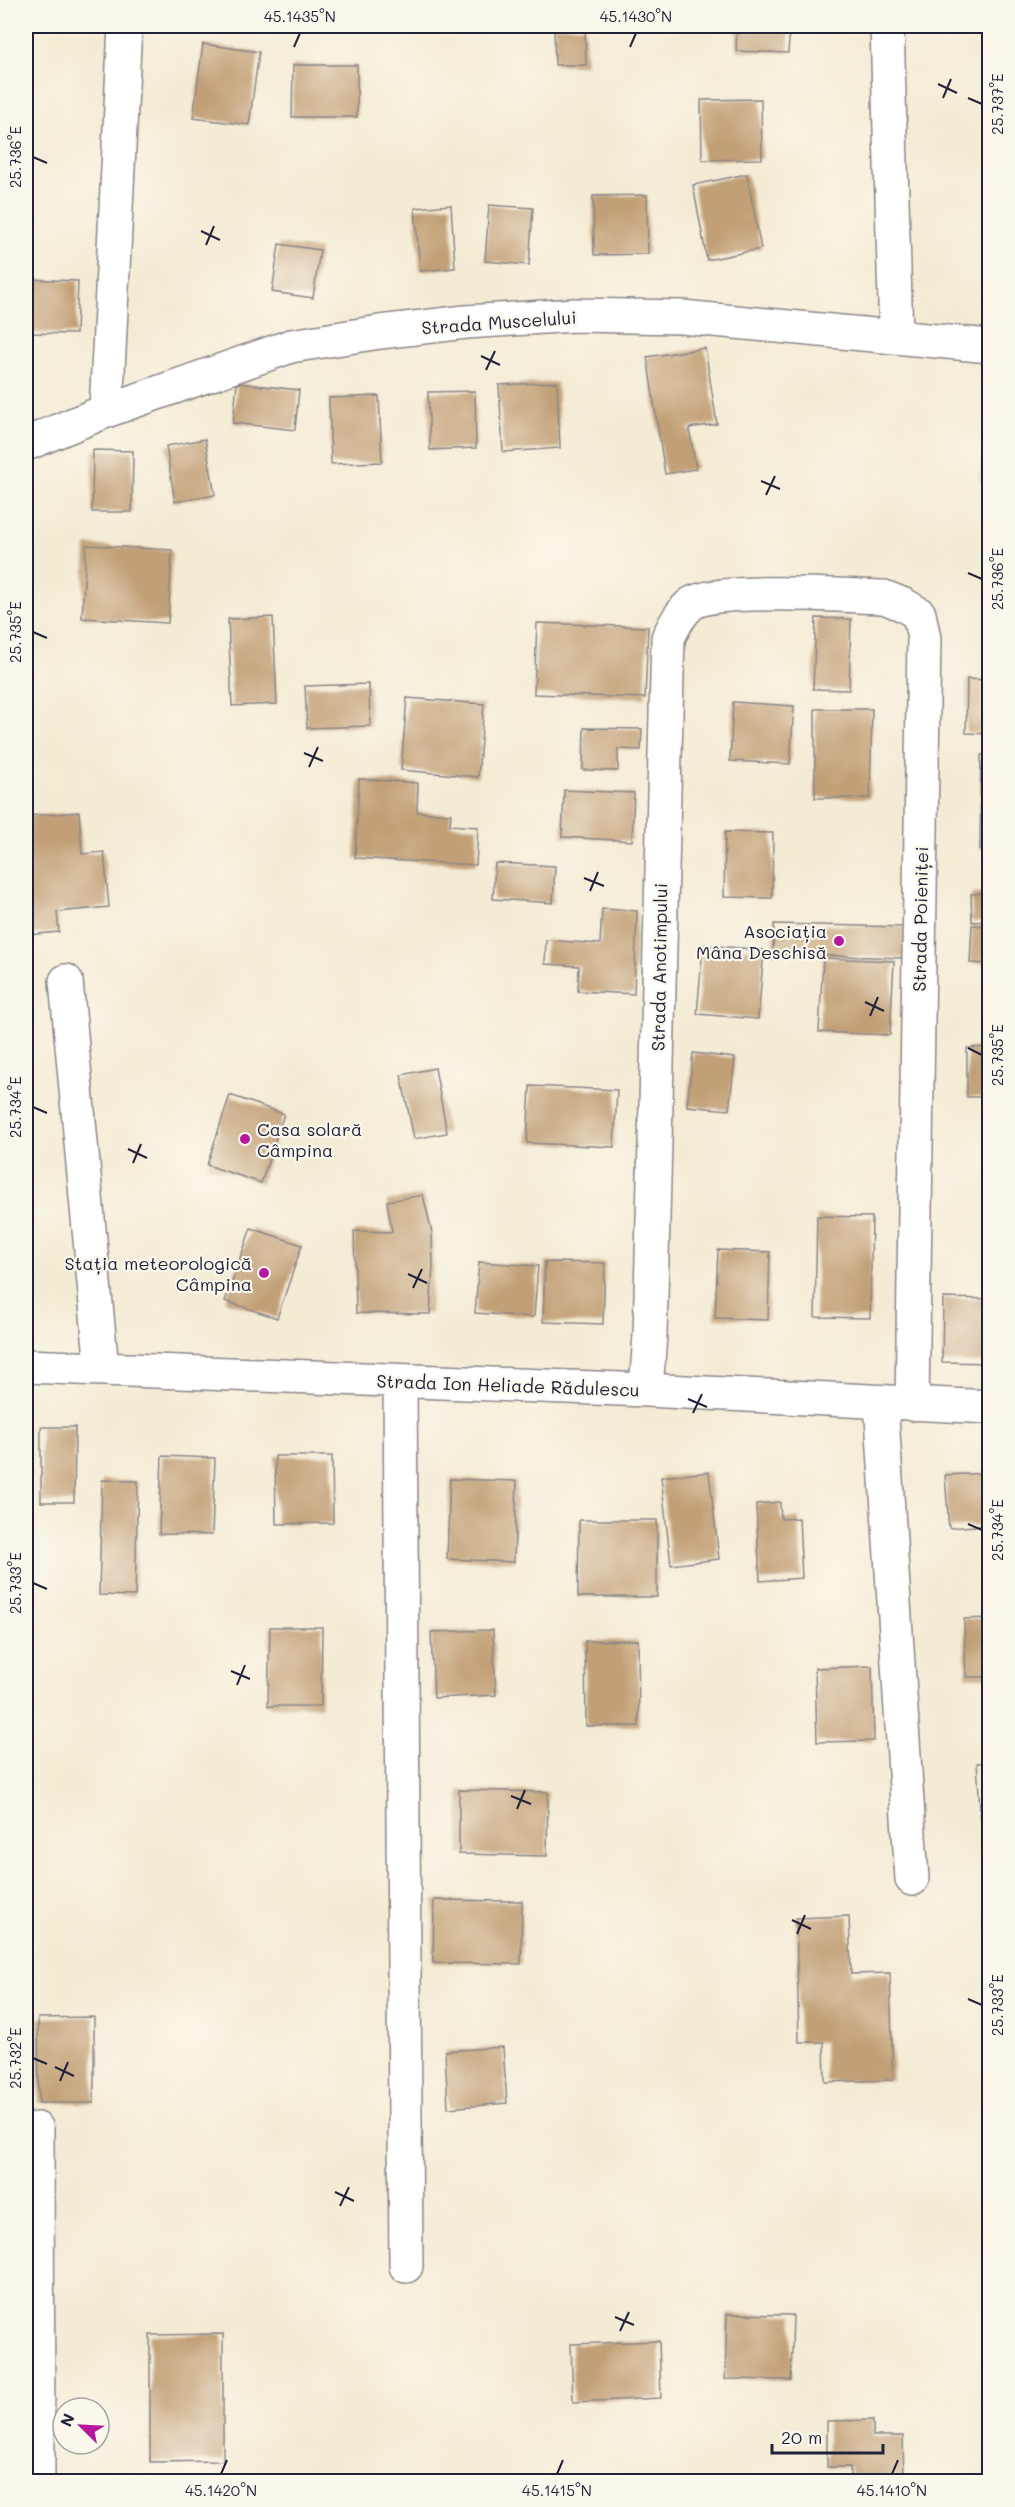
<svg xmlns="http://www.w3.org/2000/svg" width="1015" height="2507" font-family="Mali,sans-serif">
<rect width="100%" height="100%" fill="#fbf7ec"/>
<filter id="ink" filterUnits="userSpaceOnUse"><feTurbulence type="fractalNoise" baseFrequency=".0167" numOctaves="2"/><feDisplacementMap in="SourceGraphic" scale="12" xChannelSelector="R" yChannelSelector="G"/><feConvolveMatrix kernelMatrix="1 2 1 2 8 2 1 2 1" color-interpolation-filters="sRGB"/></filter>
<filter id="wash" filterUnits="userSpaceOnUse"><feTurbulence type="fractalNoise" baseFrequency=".008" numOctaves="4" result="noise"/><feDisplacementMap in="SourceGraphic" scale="24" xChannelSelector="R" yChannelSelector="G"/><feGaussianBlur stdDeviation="1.35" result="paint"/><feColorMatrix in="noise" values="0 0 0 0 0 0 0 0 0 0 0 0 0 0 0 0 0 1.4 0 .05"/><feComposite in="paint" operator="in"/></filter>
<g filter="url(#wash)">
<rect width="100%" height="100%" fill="#f4ebd4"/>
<g id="blocks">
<path fill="#c2a077" d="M554,26H585L586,65H555Z
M737,26H790L788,53L736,51Z
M203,44L259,52L249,125L193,118Z
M293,65H357V117H292Z
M761,99L762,159L702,160L701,100Z
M747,174L761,249L707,260L693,185Z
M647,195L648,254L594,255L593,196Z
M451,205L455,268L420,271L415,208Z
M489,205L533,208L529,265L485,261Z
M279,244L320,250L313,298L272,292Z
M26,279L78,281L76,334L26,333Z
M705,348L717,424L689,428L696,469L665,474L647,357Z
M557,382L560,448L503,452L499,385Z
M237,383L299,390L295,430L233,423Z
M475,391L476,448L430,450L428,392Z
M379,396L382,462L331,464L329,398Z
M985,421L990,422V481L980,480Z
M205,439L215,495L175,502L166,446Z
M93,450L133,451L132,512H92Z
M86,545L172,550L168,623L82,618Z
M273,617L277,704L232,706L228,619Z
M816,618L851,619L849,690L813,689Z
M537,623L648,627L645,698L534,694Z
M967,679L990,680V734L966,733Z
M369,684L370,726L307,728L305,686Z
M407,698L484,704L478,777L401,770Z
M733,702L794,706L790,764L730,761Z
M815,709H872L870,798H815Z
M584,728L642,729L641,750L618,749V771L583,770Z
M981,755H990V850H980Z
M359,779L418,783L417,812L451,814L450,825L478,827L476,865L355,858Z
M564,790L634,793L632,841L562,837Z
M79,812L82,854L104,852L109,907L57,912L59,932L28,935L26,901V816Z
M725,832L773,833L772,898L724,897Z
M495,863L555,866L553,903L493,899Z
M990,893V921L972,922L971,894Z
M602,909L637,911L634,994L578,991L579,966L545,964L546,940L600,944Z
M774,924L905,927V958L773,954Z
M972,925L990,926V964L970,963Z
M703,945L764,950L758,1019L697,1014Z
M823,958L894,961L890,1035L819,1032Z
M990,1047V1097H967V1048Z
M693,1053L735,1058L729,1110L687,1106Z
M435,1068L447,1133L414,1139L401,1075Z
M530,1086L617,1090L614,1147L527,1143Z
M230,1095L284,1114L261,1183L207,1165Z
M423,1195L432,1233L433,1266L430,1314L356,1313L354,1231L392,1232L387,1201Z
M817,1216L872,1217L870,1318L815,1317Z
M251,1228L302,1245L277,1318L225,1301Z
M718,1250L770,1252L768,1320L715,1318Z
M479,1262L538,1266L534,1317L475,1313Z
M545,1262L605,1263L603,1324L543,1322Z
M943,1298L990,1299V1363L942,1362Z
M41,1427H75L74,1502H41Z
M162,1456L215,1458L212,1535L159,1534Z
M275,1456H332L333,1523L276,1524Z
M709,1472L719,1559L671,1565L661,1477Z
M990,1473V1525L949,1528L945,1475Z
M450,1479L517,1481L514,1562L447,1559Z
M102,1480L138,1481L135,1596L99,1595Z
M780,1502L781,1519L799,1518L802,1578L760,1581L756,1504Z
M579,1520H657V1597H578Z
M990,1618V1677H966L964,1619Z
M270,1627H322L321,1706H268Z
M493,1630L496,1695L434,1698L431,1632Z
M638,1640L639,1726H586L585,1641Z
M872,1666L874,1741L817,1742L815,1668Z
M990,1762V1933H988L977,1763Z
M459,1790L548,1792L547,1856L459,1854Z
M434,1900L522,1901L521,1964L433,1963Z
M849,1916L851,1974L890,1973L893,2080L825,2082L824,2042H799L796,1918Z
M94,2017V2103H39L38,2018Z
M503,2047L507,2103L448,2108L445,2051Z
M727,2314L793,2315L791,2380L725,2379Z
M223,2334V2461L150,2462V2335Z
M659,2341L661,2398L573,2402L571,2344Z
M873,2420V2436H903L904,2482H850V2467H827V2421Z"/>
</g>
</g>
<g filter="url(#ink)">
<use href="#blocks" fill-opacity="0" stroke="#8b8688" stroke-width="1.5"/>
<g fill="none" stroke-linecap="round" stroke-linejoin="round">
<g stroke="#8b8688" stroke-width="36">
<path id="minor" d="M887,26L896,337
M106,411L125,26
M26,444L106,411L291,346L380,332L466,322L575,315L682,317L990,346
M66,981L102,1369
M26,1366L646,1390L990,1407
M400,1381L406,2266
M646,1390L650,1335L668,638C674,626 680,613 691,604C715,587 849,596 884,597L904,605L919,614L924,638L912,1404
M881,1402L912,1879
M37,2129L38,2482"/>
</g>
<use href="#minor" stroke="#fff" stroke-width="33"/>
</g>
</g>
<path fill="none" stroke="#22223b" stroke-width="2" d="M294,47L300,33M630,47L636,33M938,84L957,93M943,98L951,79M968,98L982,104M33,157L47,163M201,231L220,240M206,245L214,226M481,356L500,365M486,370L495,351M761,481L780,489M766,495L775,476M968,573L982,579M33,632L47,638M304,753L323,761M309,767L318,747M584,878L604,886M590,891L598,872M865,1002L884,1011M870,1016L878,997M968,1048L982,1055M33,1107L47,1113M128,1149L147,1158M133,1163L141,1144M408,1274L427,1283M413,1288L422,1269M688,1399L707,1407M693,1413L702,1394M968,1524L982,1530M33,1583L47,1589M231,1671L250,1679M237,1685L245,1665M511,1796L531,1804M517,1809L525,1790M792,1920L811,1929M797,1934L805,1915M968,1999L982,2005M33,2058L47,2064M55,2067L74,2076M60,2081L68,2062M335,2192L354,2201M340,2206L349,2187M615,2317L634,2325M620,2331L629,2312M221,2474L227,2460M557,2474L563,2460M892,2474L898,2460"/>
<g fill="#b5179e" stroke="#fbf7ec" stroke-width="2">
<circle cx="839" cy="941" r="6"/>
<circle cx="245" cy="1139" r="6"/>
<circle cx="264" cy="1273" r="6"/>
</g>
<g text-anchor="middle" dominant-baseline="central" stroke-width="4.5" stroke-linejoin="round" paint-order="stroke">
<g font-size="18" fill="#22223b" stroke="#fbf7ec">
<text transform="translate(499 322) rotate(-4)">Strada Muscelului</text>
<text transform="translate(920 919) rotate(-89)">Strada Poieniței</text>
<text transform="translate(659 967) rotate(-89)">Strada Anotimpului</text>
<text transform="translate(508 1385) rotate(2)">Strada Ion Heliade Rădulescu</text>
</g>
<g font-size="18" fill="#22223b" stroke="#fbf7ec" text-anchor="end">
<text x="827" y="931">Asociația<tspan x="827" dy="21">Mâna Deschisă</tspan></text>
<text x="257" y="1129" text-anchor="start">Casa solară<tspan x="257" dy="21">Câmpina</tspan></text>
<text x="252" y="1263">Stația meteorologică<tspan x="252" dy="21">Câmpina</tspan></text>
</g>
</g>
<rect width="1015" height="2507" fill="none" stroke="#fbf7ec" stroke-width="66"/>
<g transform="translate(81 2426) rotate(294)"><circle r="28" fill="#fbf7ec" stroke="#a4a2a5" stroke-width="1.5"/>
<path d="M0-4.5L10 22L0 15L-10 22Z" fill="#b5179e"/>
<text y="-9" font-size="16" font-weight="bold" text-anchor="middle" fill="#22223b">N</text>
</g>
<path d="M772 2444v9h111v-9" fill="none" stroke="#22223b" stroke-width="3"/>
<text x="781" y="2444" font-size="18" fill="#22223b" stroke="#fbf7ec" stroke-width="4.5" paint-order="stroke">20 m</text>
<rect x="33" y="33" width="949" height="2441" fill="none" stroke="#22223b" stroke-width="2"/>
<g font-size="15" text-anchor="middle" fill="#22223b">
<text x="300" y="22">45.1435°N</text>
<text x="636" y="22">45.1430°N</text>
<text transform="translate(998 104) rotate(-90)" y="5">25.737°E</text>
<text transform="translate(16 157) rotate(-90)" y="5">25.736°E</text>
<text transform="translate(998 579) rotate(-90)" y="5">25.736°E</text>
<text transform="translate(16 632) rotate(-90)" y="5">25.735°E</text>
<text transform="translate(998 1055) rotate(-90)" y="5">25.735°E</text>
<text transform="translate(16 1107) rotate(-90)" y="5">25.734°E</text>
<text transform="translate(998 1530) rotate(-90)" y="5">25.734°E</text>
<text transform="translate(16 1583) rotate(-90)" y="5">25.733°E</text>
<text transform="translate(998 2005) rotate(-90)" y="5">25.733°E</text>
<text transform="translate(16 2058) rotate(-90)" y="5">25.732°E</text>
<text x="221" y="2496">45.1420°N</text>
<text x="557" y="2496">45.1415°N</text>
<text x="892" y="2496">45.1410°N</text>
</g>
</svg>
